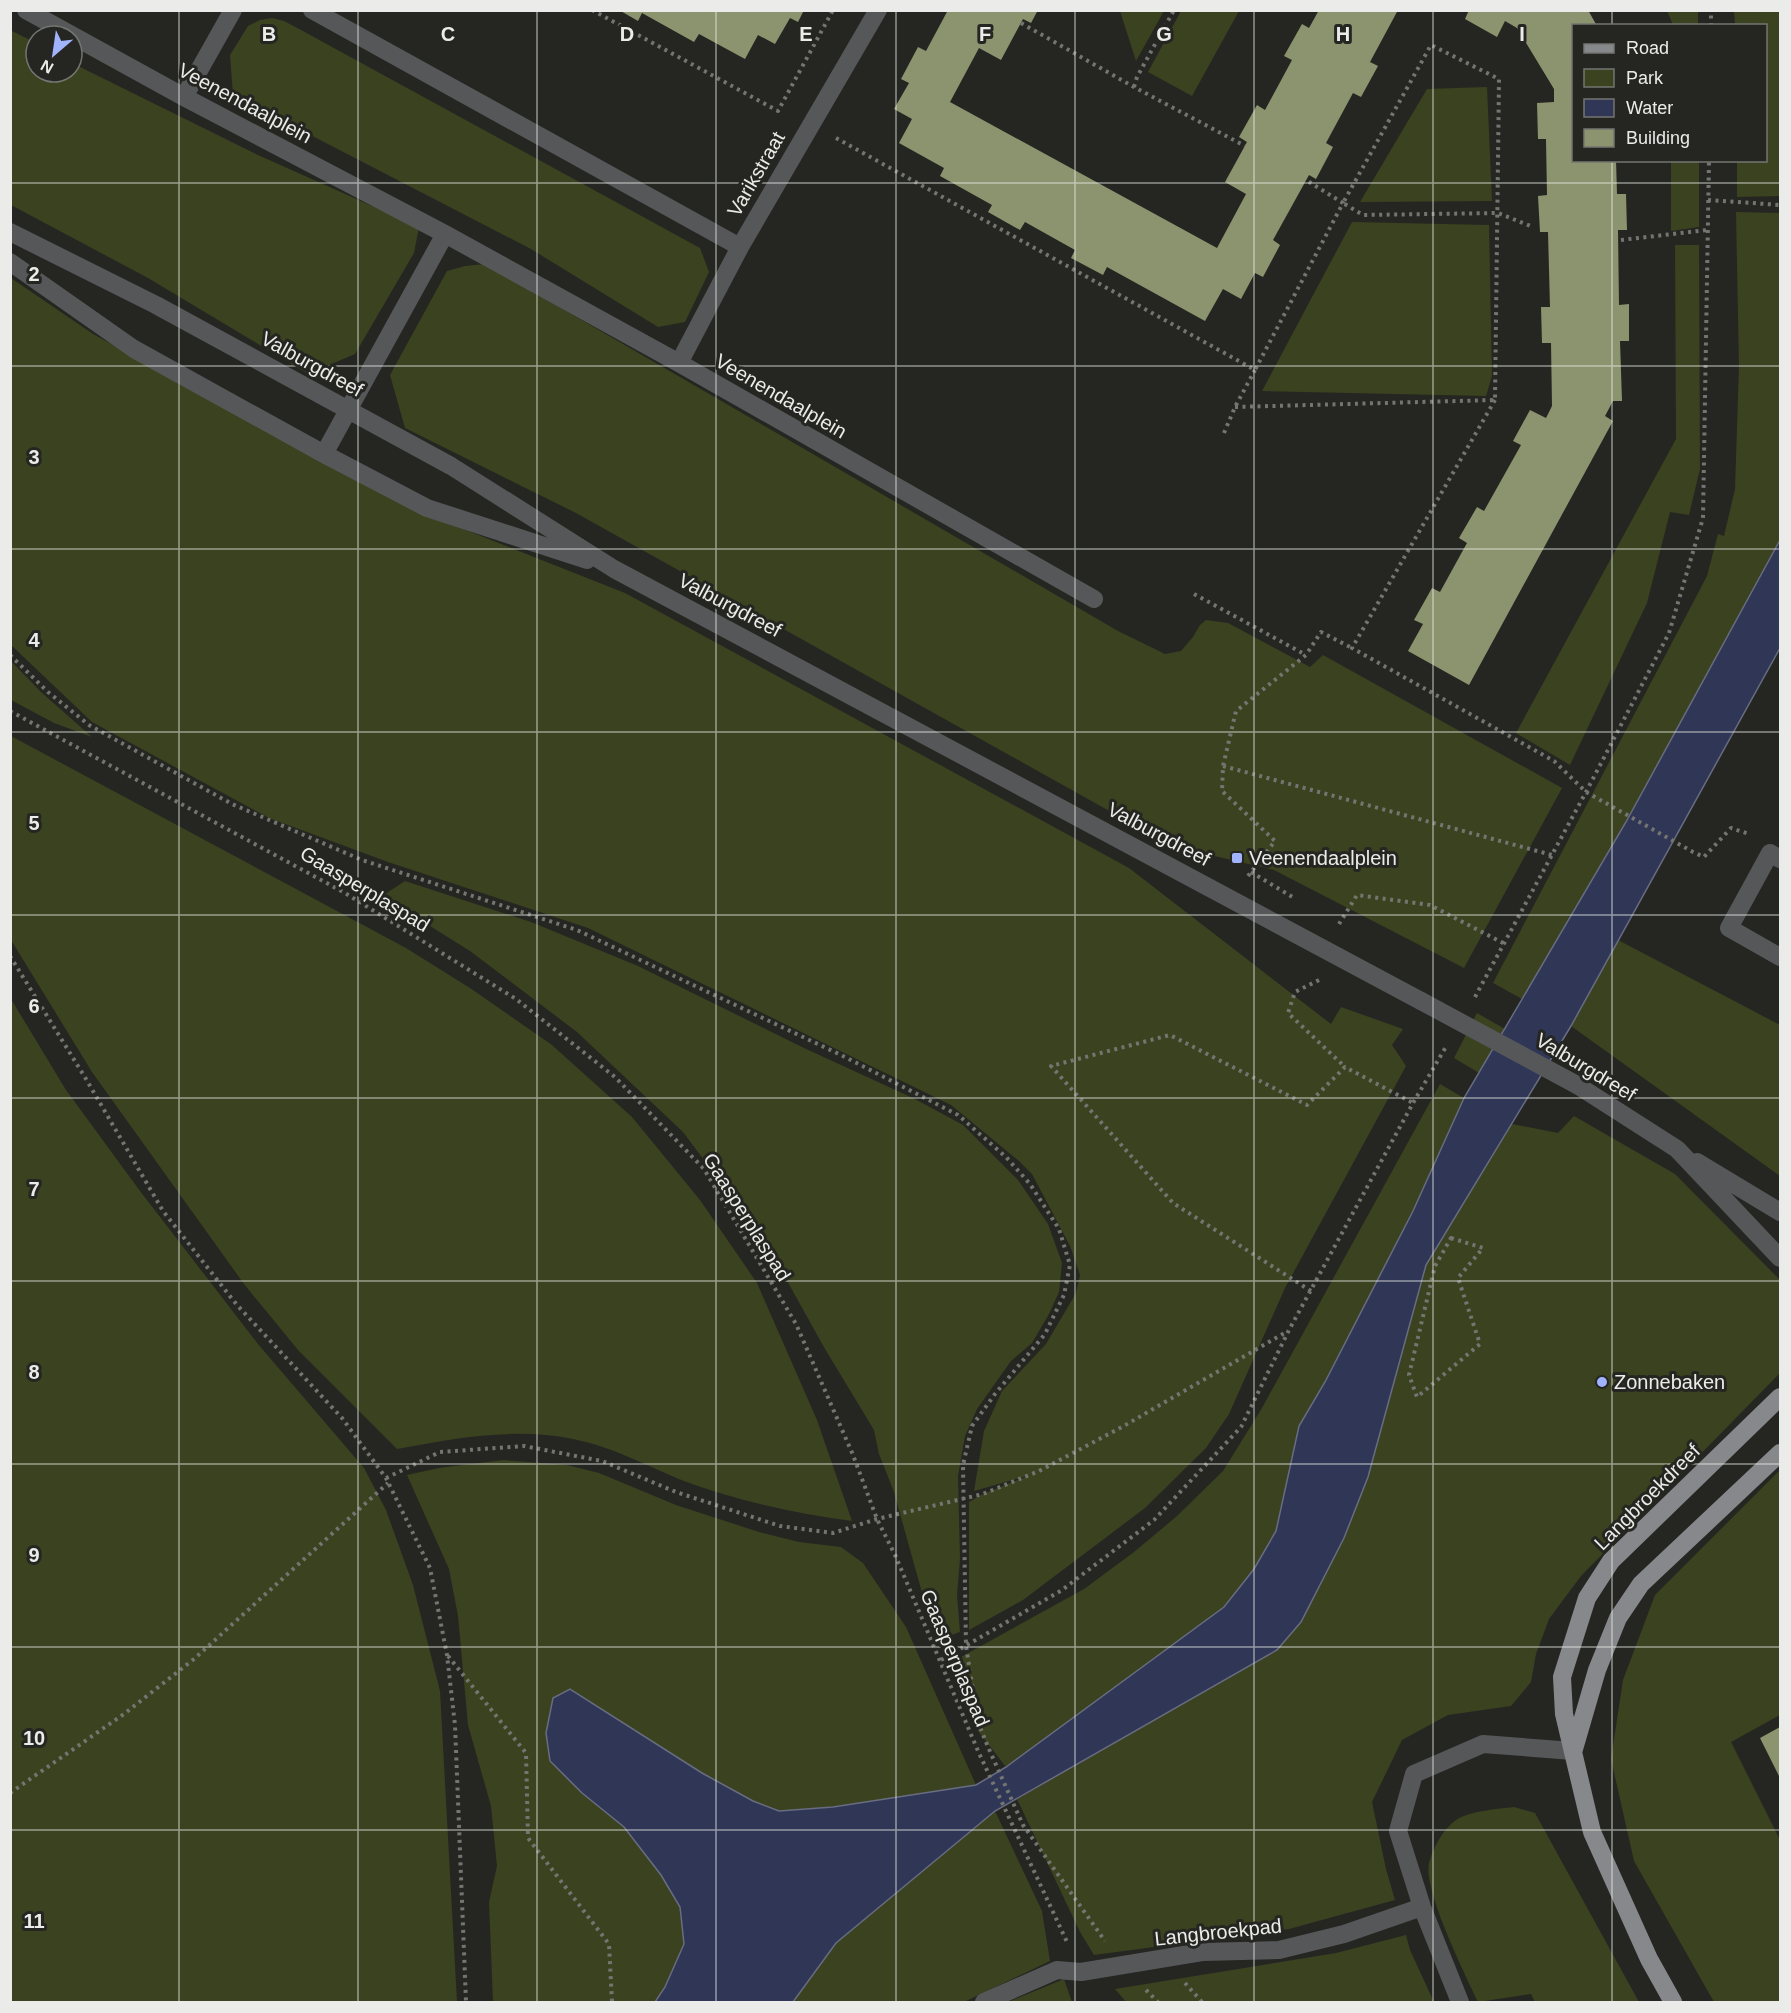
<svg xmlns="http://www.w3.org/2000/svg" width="1791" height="2013" font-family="Arial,sans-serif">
<rect width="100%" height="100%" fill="#252622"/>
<path fill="#3b421f" d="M1120,11H1164L1136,61Z
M1181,11H1239L1192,96L1148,72Z
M1667,11H1698V25H1673Z
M1734,11H1780V196L1737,197V161L1766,160V26L1735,25Z
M272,18L284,21L301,30L700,248L709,272L685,322L658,327L531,249L233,95L230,55L248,26L260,20Z
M10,30L36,43V72H72V63L258,155L419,227L414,253L355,354L308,374L148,278L11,205Z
M1487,87L1492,201L1360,202L1427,89Z
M1671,161H1699V227L1671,231Z
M1736,212L1780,213V540L1626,822L1522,999L1493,983L1707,576L1718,534L1724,536L1735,489L1739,366Z
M1352,222L1489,225L1492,376L1486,396L1262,391Z
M1675,245H1699L1700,469L1689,515L1670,512L1647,603L1570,765L1516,733L1676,439Z
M485,264L1118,631L1165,654L1181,651L1193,637L1200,625L1206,620L1228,623L1310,667L1323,655L1562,788L1464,968L1274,870L1172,846L576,513L405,428L390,375L447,271L465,266Z
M11,278L93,334L423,513L625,593L1129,868L1331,1024L1341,1007L1403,1029L1392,1045L1406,1066L1285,1288L1229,1414L1206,1448L1145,1508L1023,1600L969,1630V1502L983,1494L1030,1475L974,1491L984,1431L1002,1391L1046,1344L1076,1293L1080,1275L1070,1246L1032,1174L1019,1161L951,1105L588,928L388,862L269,818L92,722L11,645Z
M10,660L41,692L92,737L54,723L11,700Z
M11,736L406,948L470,988L552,1045L632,1117L700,1200L757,1283L817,1420L852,1521C795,1514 739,1501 684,1481C647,1466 613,1447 573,1439C515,1427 455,1438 397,1449L298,1350L244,1284L92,1072L11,940Z
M405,881L531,922L638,966L804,1048L915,1099L963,1125L1018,1180L1048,1224L1062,1263L1059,1292L1049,1314L1032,1343L1011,1361L977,1409L965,1436L958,1476L960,1559L957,1595L960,1632L938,1640L931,1625L894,1492L879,1454L874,1430L825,1349L766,1243L683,1132L577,1032L470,951L382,896Z
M1618,940L1780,1025V1176L1571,1026Z
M11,999L66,1090L140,1191L258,1344L364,1468L386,1510L413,1585L440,1691L457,2002H11Z
M1477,1013L1505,1029L1479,1073L1454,1058Z
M1440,1084L1464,1098L1413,1211L1325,1382L1300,1426L1276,1531L1254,1569L1224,1607L1006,1767L975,1727L958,1690L961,1657L1084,1589L1134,1552L1177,1516L1223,1471L1262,1408Z
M1574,1116L1675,1174L1780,1280V1373L1581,1576L1549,1619L1536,1654L1531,1682L1511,1706L1448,1715L1402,1740L1372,1802L1386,1869L1395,1900L1289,1929L1094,1955L1080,1932L1017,1799L1277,1650L1301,1622L1344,1538L1368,1477L1426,1265L1512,1124L1558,1133Z
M503,1460L567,1465L599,1473L676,1505L759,1532L799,1542L841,1547L863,1563L906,1627L976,1785L833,1807L779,1811L753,1801L702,1773L570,1689L582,1793L624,1827L661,1875L680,1907L684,1944L665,1987L655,2002H493L489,1902L497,1866L491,1806L468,1725L458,1616L449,1569L407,1475L439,1468Z
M1780,1470V1715L1731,1742L1780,1840V2002H1714L1634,1861L1611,1759L1623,1680L1655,1595Z
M1514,1807L1535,1813L1639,2002H1535L1531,1994L1478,2002C1465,1974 1423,1890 1429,1863C1433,1848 1443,1829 1456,1820C1469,1811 1498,1809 1514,1807Z
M995,1811L1042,1911L1050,1961L964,2002H793L836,1943Z
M1406,1935L1410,1950L1434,2002H1126L1115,1989L1336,1953Z
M1064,1979L1072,2002H1008Z"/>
<path fill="#303756" stroke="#686d82" stroke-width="1.5" d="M1780,540V648L1571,1026L1426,1265L1368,1477L1344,1538L1301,1622L1277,1650L995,1811L836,1943L793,2002H655L665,1987L684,1944L680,1907L661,1875L624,1827L582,1793L550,1761L546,1733L553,1698L570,1689L702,1773L753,1801L779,1811L833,1807L976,1785L1006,1767L1224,1607L1254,1569L1276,1531L1299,1426L1325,1382L1413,1211L1464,1098L1626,822Z"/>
<path fill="#8b946e" d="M619,10H804L798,22L790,18L775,44L758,35L745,59L699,34L694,42L642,13L638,21Z
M948,10H1038L1031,23L1023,19L1001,60L979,48L950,102L1217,248L1246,194L1225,182L1247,142L1239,137L1257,105L1265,110L1292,60L1284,56L1302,24L1309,28L1319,10H1398L1370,62L1378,66L1361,97L1353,93L1326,143L1333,147L1316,179L1309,175L1273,240L1280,245L1263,277L1255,273L1241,299L1223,289L1205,321L1107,267L1103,275L1071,258L1075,250L1025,222L1020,230L988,212L992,205L940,176L944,168L899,143L912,119L894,109L909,83L901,79L918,47L926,51Z
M1469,10H1588L1597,26H1574V160H1616L1617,194H1626L1627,230H1618L1619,305L1629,304V341H1620L1622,401H1613L1605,416L1613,421L1469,685L1408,651L1423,624L1414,620L1432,588L1440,592L1467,543L1459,538L1477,507L1484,511L1521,445L1513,441L1530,410L1546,418L1552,406L1551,343H1542L1541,307H1550L1548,232H1540L1538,196L1547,195L1546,139H1538L1537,103L1554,102V89L1517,28L1505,21L1497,37L1465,19Z
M1780,1727V1778L1760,1738Z"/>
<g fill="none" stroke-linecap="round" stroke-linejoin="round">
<path stroke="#747571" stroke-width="4" stroke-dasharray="3 4.5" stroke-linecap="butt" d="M592,10L778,111L833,10
M1021,23L1134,87L1245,146
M1711,26V10
M1134,87L1137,77L1174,10
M836,138L1255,370L1343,203L1306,180
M1708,200L1780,205
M1621,240L1707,230
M1495,400L1352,648L1554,761L1586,792L1693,852L1704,857L1731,828L1749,834
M1235,407L1495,400L1499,79L1431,45L1343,203L1363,215L1498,213L1533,227
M1224,433L1235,407L1255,370
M1194,594L1306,655
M10,655L48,692L89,725L232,804L362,860L577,930L841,1055L958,1115L1006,1157L1030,1184L1059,1229L1070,1265L1064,1295L1045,1334L995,1394L972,1426L963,1465L966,1646L978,1722L988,1747L1023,1825L1105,1941
M10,711L345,893L516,999L615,1077L704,1169L796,1324L853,1455L877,1519L896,1557L978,1751L1067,1942
M1223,766L1552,855
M1251,872L1294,898
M1248,876L1275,841L1222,791L1223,766L1236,711L1306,655L1321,632L1352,648
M1339,924L1357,895L1430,905L1505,944
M10,956L86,1079L163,1211L237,1305L342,1418L386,1478L430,1568L447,1655L455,1725L466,2002
M1319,980L1295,992L1288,1013L1345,1067
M1475,997L1586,792L1669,633L1703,518L1709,160
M1451,1238L1483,1248L1458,1278L1480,1344L1417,1397L1409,1375L1435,1266Z
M1311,1291L1173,1203L1051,1066L1170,1035L1307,1105L1345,1067L1413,1103
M386,1478L440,1452L524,1446L602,1461L676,1492L780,1526L833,1533L877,1519L983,1494L1039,1471L1122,1427L1288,1331
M448,1656L526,1753L528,1838L609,1944L612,2002
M941,1660L1062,1590L1154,1520L1241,1427L1289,1330L1413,1103L1447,1045
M10,1793L124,1714L194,1659L388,1483
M1185,1983L1202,2002
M1146,1990L1158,2002"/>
<path stroke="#565759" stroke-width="18" d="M26,10L184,97L445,234L679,363L1094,599
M312,10L740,247
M184,97L233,10
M10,232L156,305L451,466L614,569L1421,1001
M10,262L134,349L324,454L427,508L587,560
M679,363L740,247L878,10
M324,454L445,234
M1780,859L1770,853L1729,928L1780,957
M1577,1085L1677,1149L1780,1258
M1697,1162L1780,1212
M984,2002L1057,1970L1081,1972L1202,1952L1279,1950L1344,1934L1422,1907
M1460,2002L1422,1907L1398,1831L1414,1774L1483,1744L1573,1751"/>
<path stroke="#87888c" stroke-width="18" d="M1574,1749L1597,1670L1618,1618L1641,1584L1780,1453
M1673,2002L1649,1959L1592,1832L1564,1714L1562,1677L1587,1598L1611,1561L1780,1397"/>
<path stroke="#565759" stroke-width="18" d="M1421,1001L1577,1085"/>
</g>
<path fill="none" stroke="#ebece9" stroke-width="1.5" stroke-opacity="0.55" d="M179,10V2002M358,10V2002M537,10V2002M716,10V2002M896,10V2002M1075,10V2002M1254,10V2002M1433,10V2002M1612,10V26M1612,160V2002M10,183H1780M10,366H1780M10,549H1780M10,732H1780M10,915H1780M10,1098H1780M10,1281H1780M10,1464H1780M10,1647H1780M10,1830H1780"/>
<g fill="#a1b3fd" stroke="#252622" stroke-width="2">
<rect x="1231" y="852" width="12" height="12" rx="3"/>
<circle cx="1602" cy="1382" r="6"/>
</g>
<g text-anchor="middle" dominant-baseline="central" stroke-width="6" stroke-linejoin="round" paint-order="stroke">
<g font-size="20" fill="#ebece9" stroke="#252622">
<text transform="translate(245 103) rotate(28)">Veenendaalplein</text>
<text transform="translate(756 174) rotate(-60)">Varikstraat</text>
<text transform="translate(312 364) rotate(29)">Valburgdreef</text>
<text transform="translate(781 396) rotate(30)">Veenendaalplein</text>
<text transform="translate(730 605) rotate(28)">Valburgdreef</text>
<text transform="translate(1159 834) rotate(28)">Valburgdreef</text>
<text transform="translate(365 889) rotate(31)">Gaasperplaspad</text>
<text transform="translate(1586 1067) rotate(31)">Valburgdreef</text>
<text transform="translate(747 1217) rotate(58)">Gaasperplaspad</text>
<text transform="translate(1647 1497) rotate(-45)">Langbroekdreef</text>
<text transform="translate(955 1658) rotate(67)">Gaasperplaspad</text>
<text transform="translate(1218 1932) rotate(-6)">Langbroekpad</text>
</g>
<g font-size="20" fill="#ebece9" stroke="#252622" text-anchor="start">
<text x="1249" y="858">Veenendaalplein</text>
<text x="1614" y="1382">Zonnebaken</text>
</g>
</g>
<g font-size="20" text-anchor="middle" font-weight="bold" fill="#ebece9" stroke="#252622" stroke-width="6" stroke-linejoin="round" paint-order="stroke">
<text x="269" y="41">B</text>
<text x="448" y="41">C</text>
<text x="627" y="41">D</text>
<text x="806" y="41">E</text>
<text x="985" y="41">F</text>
<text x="1164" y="41">G</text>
<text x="1343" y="41">H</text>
<text x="1522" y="41">I</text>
<text x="34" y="281">2</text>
<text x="34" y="464">3</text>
<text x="34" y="647">4</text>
<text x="34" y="830">5</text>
<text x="34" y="1013">6</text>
<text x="34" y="1196">7</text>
<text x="34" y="1379">8</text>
<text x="34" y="1562">9</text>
<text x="34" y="1745">10</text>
<text x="34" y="1928">11</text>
</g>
<rect width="1791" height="2013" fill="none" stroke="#ebece9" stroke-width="24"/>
<rect x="1572" y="24" width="195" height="138" fill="#252622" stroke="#747572" stroke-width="1.5"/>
<rect x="1584" y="44" width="30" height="9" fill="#87888c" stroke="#747572" stroke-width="1.5"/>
<text x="1626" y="54" font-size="18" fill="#ebece9">Road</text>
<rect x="1584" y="69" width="30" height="18" fill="#3b421f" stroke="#747572" stroke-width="1.5"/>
<text x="1626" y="84" font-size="18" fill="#ebece9">Park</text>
<rect x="1584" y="99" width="30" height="18" fill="#303756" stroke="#747572" stroke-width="1.5"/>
<text x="1626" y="114" font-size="18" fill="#ebece9">Water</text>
<rect x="1584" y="129" width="30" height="18" fill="#8b946e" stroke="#747572" stroke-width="1.5"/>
<text x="1626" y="144" font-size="18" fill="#ebece9">Building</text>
<g transform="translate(54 54) rotate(209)"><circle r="28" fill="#252622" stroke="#747572" stroke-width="1.5"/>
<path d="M0-4.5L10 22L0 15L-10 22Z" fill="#a1b3fd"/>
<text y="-9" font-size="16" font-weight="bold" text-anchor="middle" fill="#ebece9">N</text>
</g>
</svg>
